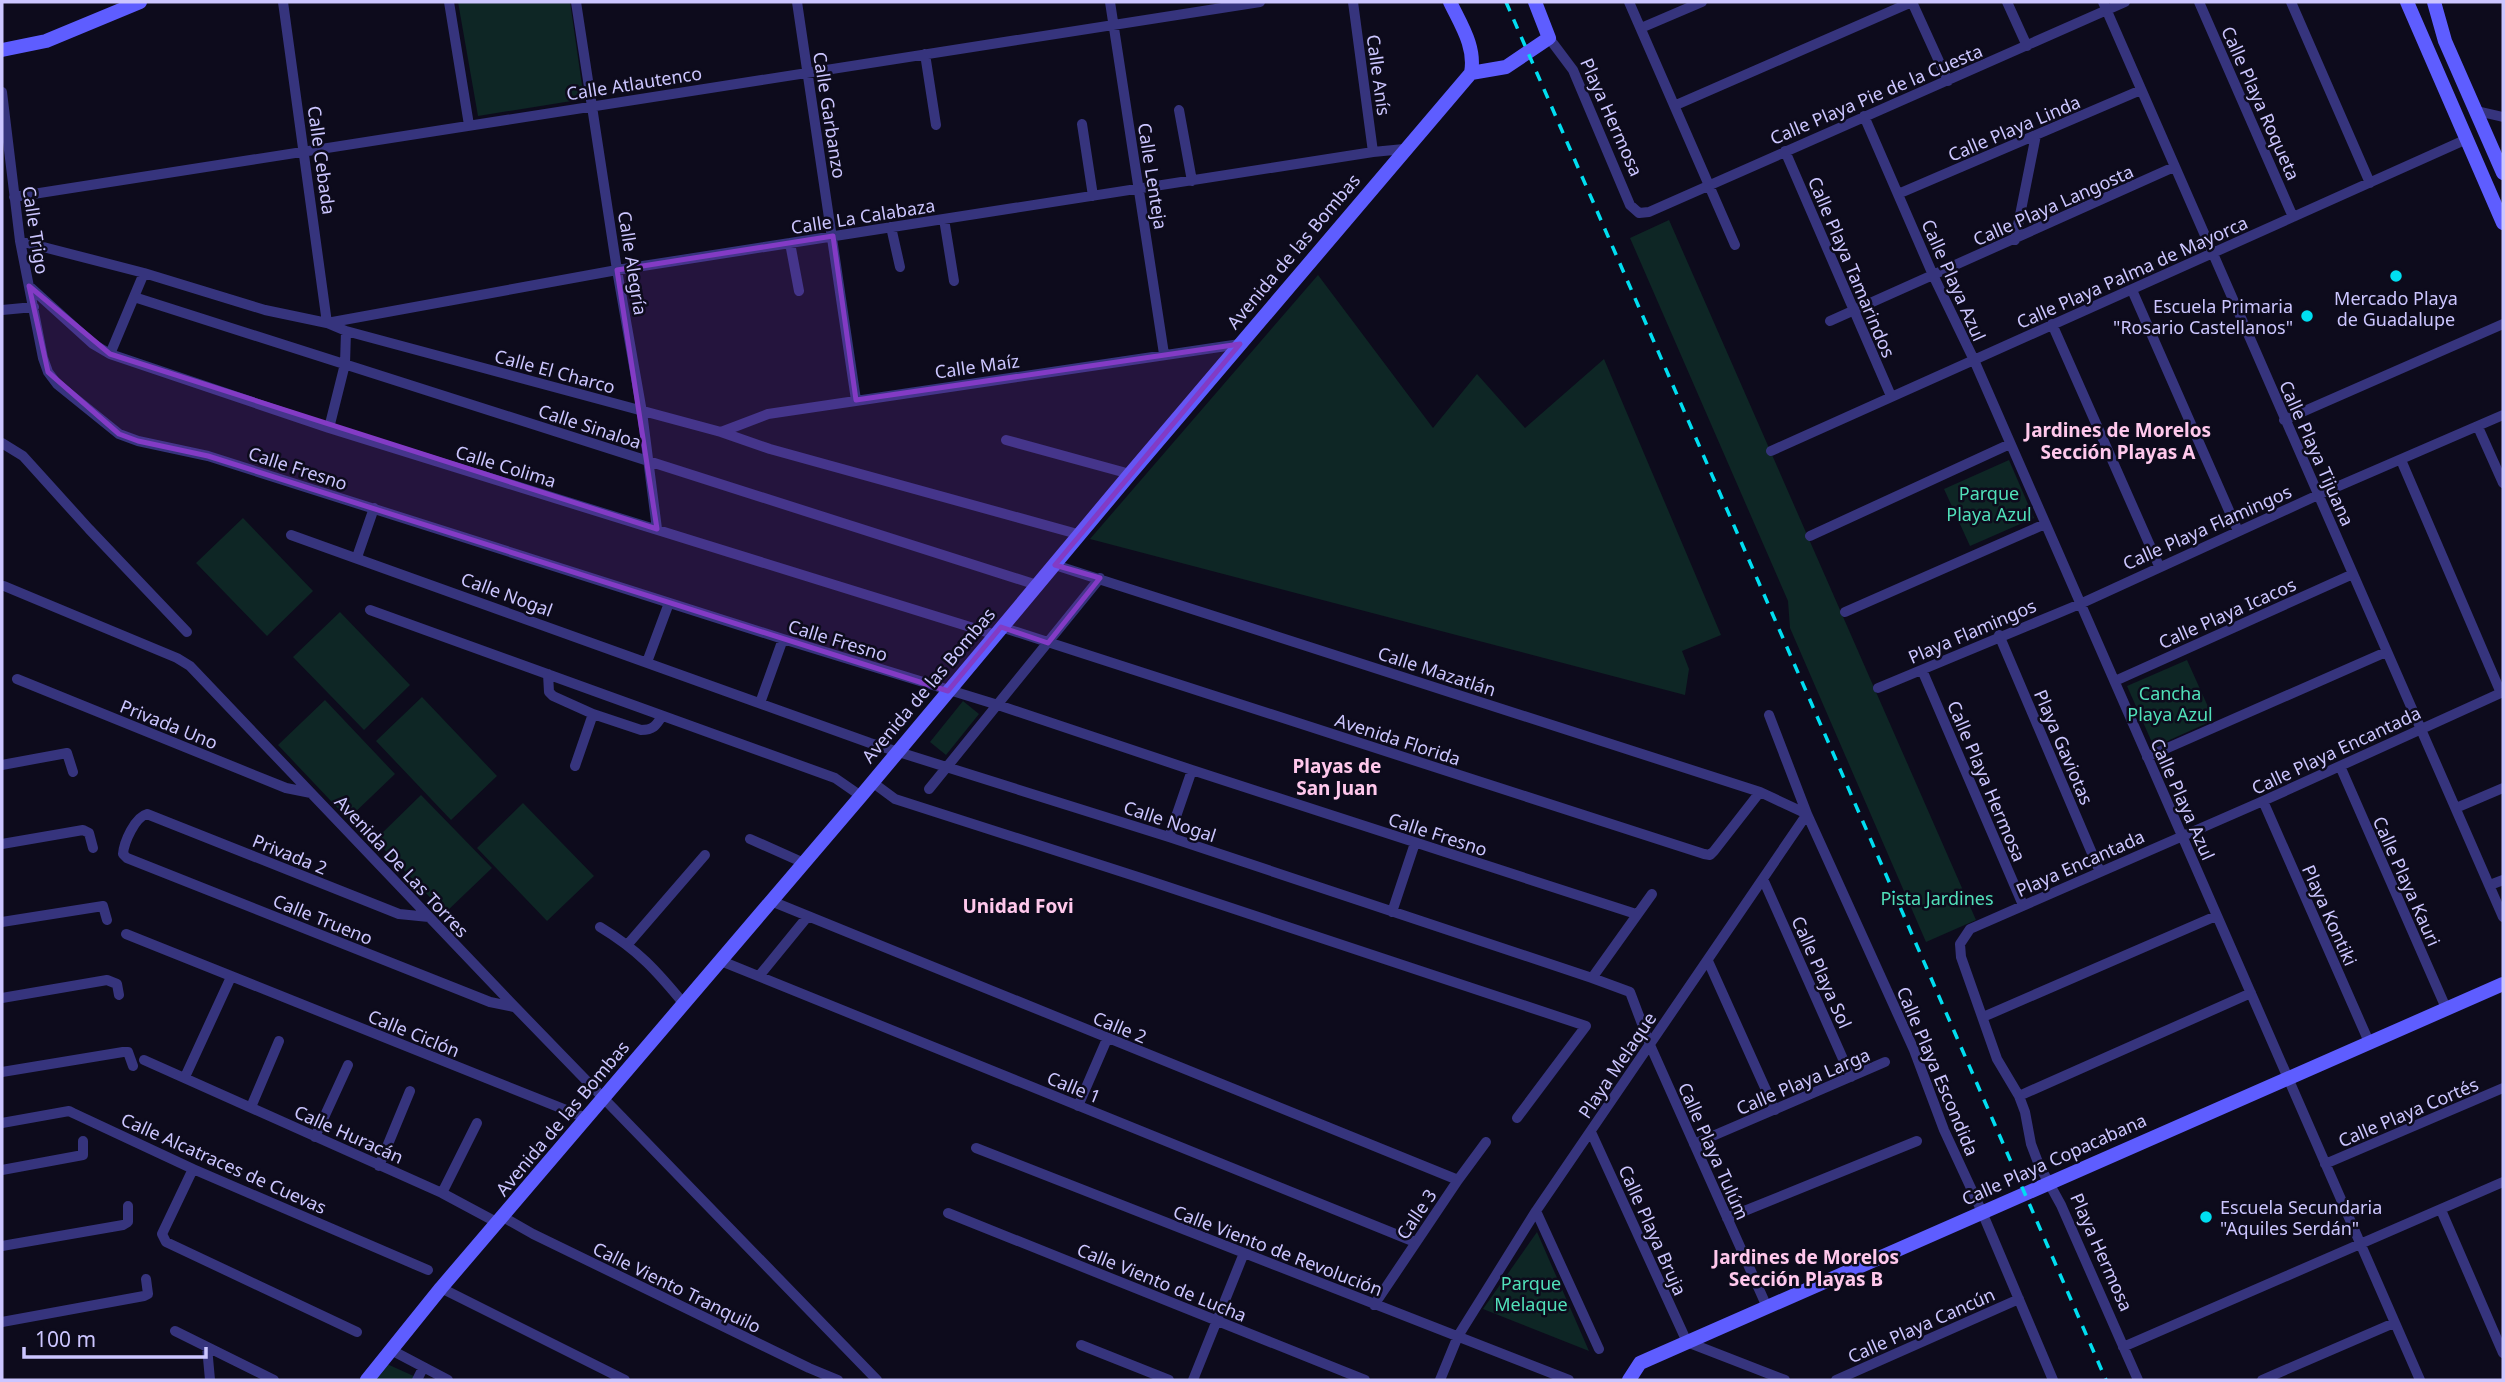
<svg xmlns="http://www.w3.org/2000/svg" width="2505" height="1382" font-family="'Noto Sans',sans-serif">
<rect width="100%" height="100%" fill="#0d0b1c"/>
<path fill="#0e2625" d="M458,2H570L584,99L478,116Z
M1669,220L1976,920L1926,942L1790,628L1788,601L1630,238Z
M1318,275L1433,428L1477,374L1525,428L1604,359L1721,635L1682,651L1689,669L1685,695L1090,539Z
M2009,460L2034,518L1970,546L1944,489Z
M243,518L313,591L267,636L196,563Z
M340,612L410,685L364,730L293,657Z
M2187,660L2214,720L2154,747L2127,686Z
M422,697L497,776L451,820L376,741Z
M325,700L395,774L348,819L278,745Z
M963,701L979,714L946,755L930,742Z
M421,795L492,868L445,913L375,840Z
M523,803L594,876L547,921L477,848Z
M1537,1232L1589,1351L1483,1309Z
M387,1364L418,1378L417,1380H375Z"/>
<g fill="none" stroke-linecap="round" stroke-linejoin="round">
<path stroke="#36347d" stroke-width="10" d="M283,2L327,323L617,270L1373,152L1404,149
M449,2L469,125
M576,2L617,270L642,412L657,529
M797,2L856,400
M1110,2L1164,354
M1353,2L1373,152
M1629,2L1735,245
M1912,2L1948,81
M2007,2L2027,46
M2103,2L2503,917
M2199,2L2293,217
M2291,2L2370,183
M1641,28L1702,2
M1549,38L1573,70L1630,205L1639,213L1649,212L2125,2
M925,54L936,125
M2,92L20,241L43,358L48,372L57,384L119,434L138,441L208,456L783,639L998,705L1192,770L1636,914
M1676,105L1912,2
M1179,110L1192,181
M2477,111L2503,117
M1864,116L1933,275L1974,360L2420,1380
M1082,124L1093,196
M1785,151L1891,396
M1898,194L2141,90
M14,197L1260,2
M944,219L954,281
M891,227L900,267
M2015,240L2036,135
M20,241L144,273L265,310L327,323L346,331L721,432L770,449L1081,535
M790,243L799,291
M29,286L93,344L110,354L329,428L996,635
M2132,290L2238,531
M134,297L1037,585
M2,310L34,307
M1830,321L2174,167
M2052,324L2159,566
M110,354L144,273
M2284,420L2503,324
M2478,427L2503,483
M329,428L345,364L346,331
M721,432L768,414L1240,344
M1006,440L1130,474
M2,443L23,456L89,529L187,632
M1771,451L2467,139
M2401,460L2501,693
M291,535L870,743L1169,837L1592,978L1630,992L1650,1045L1767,1307
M1810,536L2010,444
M357,557L374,508
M1055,565L1760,792L1807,814
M4,586L177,658L190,666L515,1007L877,1380
M370,610L835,778L861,796
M1845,612L2045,524
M1001,627L1704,854L1710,855L1714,851L1760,792
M1999,635L2100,872
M647,662L669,603
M1922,670L2023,905
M548,674L549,692L553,696L593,714L641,730C653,730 656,726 662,716
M17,679L286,788L311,793
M2115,681L2353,574
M1878,688L2080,604L2318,495L2503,415
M760,703L783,639
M1769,715L1807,814L1914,1050L1944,1130L1982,1212L2053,1380
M2147,757L2386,652
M2,765L67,753L73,772
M575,766L593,714
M2340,766L2446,1008
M872,782L895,799L1141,878L1586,1026L1517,1118
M929,789L1100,578
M2263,801L2369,1042
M2456,808L2503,788
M1169,837L1192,770
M750,839L804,863
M2,844L83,830L89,833L93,848
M1763,879L1851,1077
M2490,885L2503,880
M771,901L1458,1180
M1392,912L1415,843
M429,917L399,914L147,814C135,817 124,842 123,854L127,858L490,1002L514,1007
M2,922L103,906L107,920
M600,927C638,950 656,970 684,1004
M126,934L586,1118
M628,944L705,855
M721,961L1415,1242
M1708,961L1775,1110
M759,976L808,916
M1592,978L1652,894
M2,998L107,980L117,984L119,995
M1983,1017L2216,916
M144,1060L442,1193L498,1223
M2,1072L123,1052H128L133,1066
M185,1077L231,977
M2019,1096L2251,993
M1078,1106L1107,1039
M251,1107L279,1041
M2,1123L69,1111L73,1113L193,1169L428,1270
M1591,1132L1687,1342L1785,1380
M315,1137L348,1065
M1694,1144L1885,1062
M976,1148L1569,1380
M2325,1164L2503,1088
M379,1166L410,1091
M193,1169L162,1234L166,1242L357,1332
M2,1170L83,1155V1141
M442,1193L477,1123
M2441,1210L2503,1353
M1536,1211L1599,1349
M948,1213L1365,1380
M503,1217L533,1234L809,1368L838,1380
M1727,1218L1917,1141
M2,1246L123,1225L128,1222V1206
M441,1288L625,1380
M1374,1305L1458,1180L1486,1142
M2,1322L144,1296L148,1294L146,1279
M175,1331L274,1380
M1081,1345L1169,1380
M207,1347L210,1380
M2123,1347L2503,1182
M393,1351L448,1380
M417,1380L423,1368
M1193,1380L1244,1253
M1440,1380L1458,1336L1536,1211L1807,814
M1836,1380L2019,1299
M2138,1380L2061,1205L2039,1165L2031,1144L2025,1112L2019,1096L1997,1059L1961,957L1960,944L1970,929L2263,801L2503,692
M2262,1380L2394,1323"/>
<path stroke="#5e5dff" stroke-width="14" d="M2407,2L2503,223
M2434,2L2445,41L2503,173
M2,50L46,41L140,2
M1471,73L1506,67L1549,38L1535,2
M367,1380L441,1288L861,796L1130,474L1471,73C1476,47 1461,25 1450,2
M1629,1380L1640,1363L1649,1359L2503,984"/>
<path stroke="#00def1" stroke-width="3.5" stroke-dasharray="10 9" stroke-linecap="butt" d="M1506,2L2106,1380"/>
</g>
<path fill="#833bc5" fill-opacity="0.2" stroke="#833bc5" stroke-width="5" stroke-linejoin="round" d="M833,236L856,400L1240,344L1055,565L1100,578L1048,643L1001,627L948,691L208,456L138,441L119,434L48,372L29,286L110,354L657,529L617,270Z"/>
<g fill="#00def1" stroke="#0d0b1c" stroke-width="2.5">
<circle cx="2396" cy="276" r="7"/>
<circle cx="2307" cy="316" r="7"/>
<circle cx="2206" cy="1217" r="7"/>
</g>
<g text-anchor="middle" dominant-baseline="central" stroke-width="5" stroke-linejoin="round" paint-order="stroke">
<g font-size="18" fill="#ccc6ff" stroke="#0d0b1c">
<text transform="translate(1379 75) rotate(82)">Calle Anís</text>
<text transform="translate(634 83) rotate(-9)">Calle Atlautenco</text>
<text transform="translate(1876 94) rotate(-23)">Calle Playa Pie de la Cuesta</text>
<text transform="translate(2261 103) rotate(66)">Calle Playa Roqueta</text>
<text transform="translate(830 115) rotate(81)">Calle Garbanzo</text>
<text transform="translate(1612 117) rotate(66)">Playa Hermosa</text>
<text transform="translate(2014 128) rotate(-23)">Calle Playa Linda</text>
<text transform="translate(322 160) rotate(82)">Calle Cebada</text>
<text transform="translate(1153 176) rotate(81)">Calle Lenteja</text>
<text transform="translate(2053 205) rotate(-24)">Calle Playa Langosta</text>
<text transform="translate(863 216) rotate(-9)">Calle La Calabaza</text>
<text transform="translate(36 230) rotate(81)">Calle Trigo</text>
<text transform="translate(1293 251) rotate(-50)">Avenida de las Bombas</text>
<text transform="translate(633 263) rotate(81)">Calle Alegría</text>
<text transform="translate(1852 267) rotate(67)">Calle Playa Tamarindos</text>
<text transform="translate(2132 272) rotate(-24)">Calle Playa Palma de Mayorca</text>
<text transform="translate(1954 280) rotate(66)">Calle Playa Azul</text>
<text transform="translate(977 366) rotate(-8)">Calle Maíz</text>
<text transform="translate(555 371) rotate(15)">Calle El Charco</text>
<text transform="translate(590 426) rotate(18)">Calle Sinaloa</text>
<text transform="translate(2317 453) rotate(66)">Calle Playa Tijuana</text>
<text transform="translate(506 466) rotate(17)">Calle Colima</text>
<text transform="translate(298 468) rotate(18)">Calle Fresno</text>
<text transform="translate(2207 527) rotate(-24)">Calle Playa Flamingos</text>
<text transform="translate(507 594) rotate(20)">Calle Nogal</text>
<text transform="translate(2227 613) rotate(-24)">Calle Playa Icacos</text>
<text transform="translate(1972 631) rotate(-23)">Playa Flamingos</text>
<text transform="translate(838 640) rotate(17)">Calle Fresno</text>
<text transform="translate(1437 671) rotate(18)">Calle Mazatlán</text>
<text transform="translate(928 685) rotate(-50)">Avenida de las Bombas</text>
<text transform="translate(169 724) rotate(22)">Privada Uno</text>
<text transform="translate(1398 739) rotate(18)">Avenida Florida</text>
<text transform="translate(2064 747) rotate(67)">Playa Gaviotas</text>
<text transform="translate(2336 750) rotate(-25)">Calle Playa Encantada</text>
<text transform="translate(1987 781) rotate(67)">Calle Playa Hermosa</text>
<text transform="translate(2183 799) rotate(66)">Calle Playa Azul</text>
<text transform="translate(1170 821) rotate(18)">Calle Nogal</text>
<text transform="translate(1438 834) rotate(18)">Calle Fresno</text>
<text transform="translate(290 854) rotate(22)">Privada 2</text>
<text transform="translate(2080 863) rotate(-24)">Playa Encantada</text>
<text transform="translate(402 866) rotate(47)">Avenida De Las Torres</text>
<text transform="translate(2407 881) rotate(66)">Calle Playa Kauri</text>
<text transform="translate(2330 915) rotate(66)">Playa Kontiki</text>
<text transform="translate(323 919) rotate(22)">Calle Trueno</text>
<text transform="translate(1822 972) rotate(66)">Calle Playa Sol</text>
<text transform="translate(1120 1027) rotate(22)">Calle 2</text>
<text transform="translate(414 1033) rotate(22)">Calle Ciclón</text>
<text transform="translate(1617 1065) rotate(-56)">Playa Melaque</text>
<text transform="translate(1938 1071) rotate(67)">Calle Playa Escondida</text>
<text transform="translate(1803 1081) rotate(-23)">Calle Playa Larga</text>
<text transform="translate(1074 1087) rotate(22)">Calle 1</text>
<text transform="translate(2408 1112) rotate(-23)">Calle Playa Cortés</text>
<text transform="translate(562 1118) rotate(-50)">Avenida de las Bombas</text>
<text transform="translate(349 1134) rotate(24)">Calle Huracán</text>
<text transform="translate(1714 1151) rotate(66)">Calle Playa Tulúm</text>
<text transform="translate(2054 1159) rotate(-24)">Calle Playa Copacabana</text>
<text transform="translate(224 1163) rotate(24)">Calle Alcatraces de Cuevas</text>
<text transform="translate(1416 1214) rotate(-56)">Calle 3</text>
<text transform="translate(1653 1230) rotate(66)">Calle Playa Bruja</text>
<text transform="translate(1278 1250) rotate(21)">Calle Viento de Revolución</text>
<text transform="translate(2102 1252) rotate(66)">Playa Hermosa</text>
<text transform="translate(1162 1282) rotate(22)">Calle Viento de Lucha</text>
<text transform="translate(677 1287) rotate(26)">Calle Viento Tranquilo</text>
<text transform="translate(1921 1325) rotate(-24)">Calle Playa Cancún</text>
</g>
<g font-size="18" fill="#ccc6ff" stroke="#0d0b1c">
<text x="2396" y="298">Mercado Playa<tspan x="2396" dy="21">de Guadalupe</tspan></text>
<text x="2293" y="306" text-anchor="end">Escuela Primaria<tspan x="2293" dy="21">"Rosario Castellanos"</tspan></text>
<text x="2220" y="1207" text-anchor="start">Escuela Secundaria<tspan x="2220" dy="21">"Aquiles Serdán"</tspan></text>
</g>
<g font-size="18" fill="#51e1ba" stroke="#0d0b1c">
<text x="1989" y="493">Parque<tspan x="1989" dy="21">Playa Azul</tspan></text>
<text x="2170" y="693">Cancha<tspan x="2170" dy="21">Playa Azul</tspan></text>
<text x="1937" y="898">Pista Jardines</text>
<text x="1531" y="1283">Parque<tspan x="1531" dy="21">Melaque</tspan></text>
</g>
<g font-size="19" font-weight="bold" fill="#ffc8ec" stroke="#0d0b1c">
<text x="2118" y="430">Jardines de Morelos<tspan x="2118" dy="22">Sección Playas A</tspan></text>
<text x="1337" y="766">Playas de<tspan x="1337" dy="22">San Juan</tspan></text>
<text x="1018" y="906">Unidad Fovi</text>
<text x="1806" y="1257">Jardines de Morelos<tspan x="1806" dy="22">Sección Playas B</tspan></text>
</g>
</g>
<rect width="2505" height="1382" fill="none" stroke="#ccc6ff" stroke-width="7"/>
<path d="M24 1347v10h182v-10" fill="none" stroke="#ccc6ff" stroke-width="3.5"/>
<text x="35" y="1347" font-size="21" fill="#ccc6ff" stroke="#0d0b1c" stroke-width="5" paint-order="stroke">100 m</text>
</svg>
